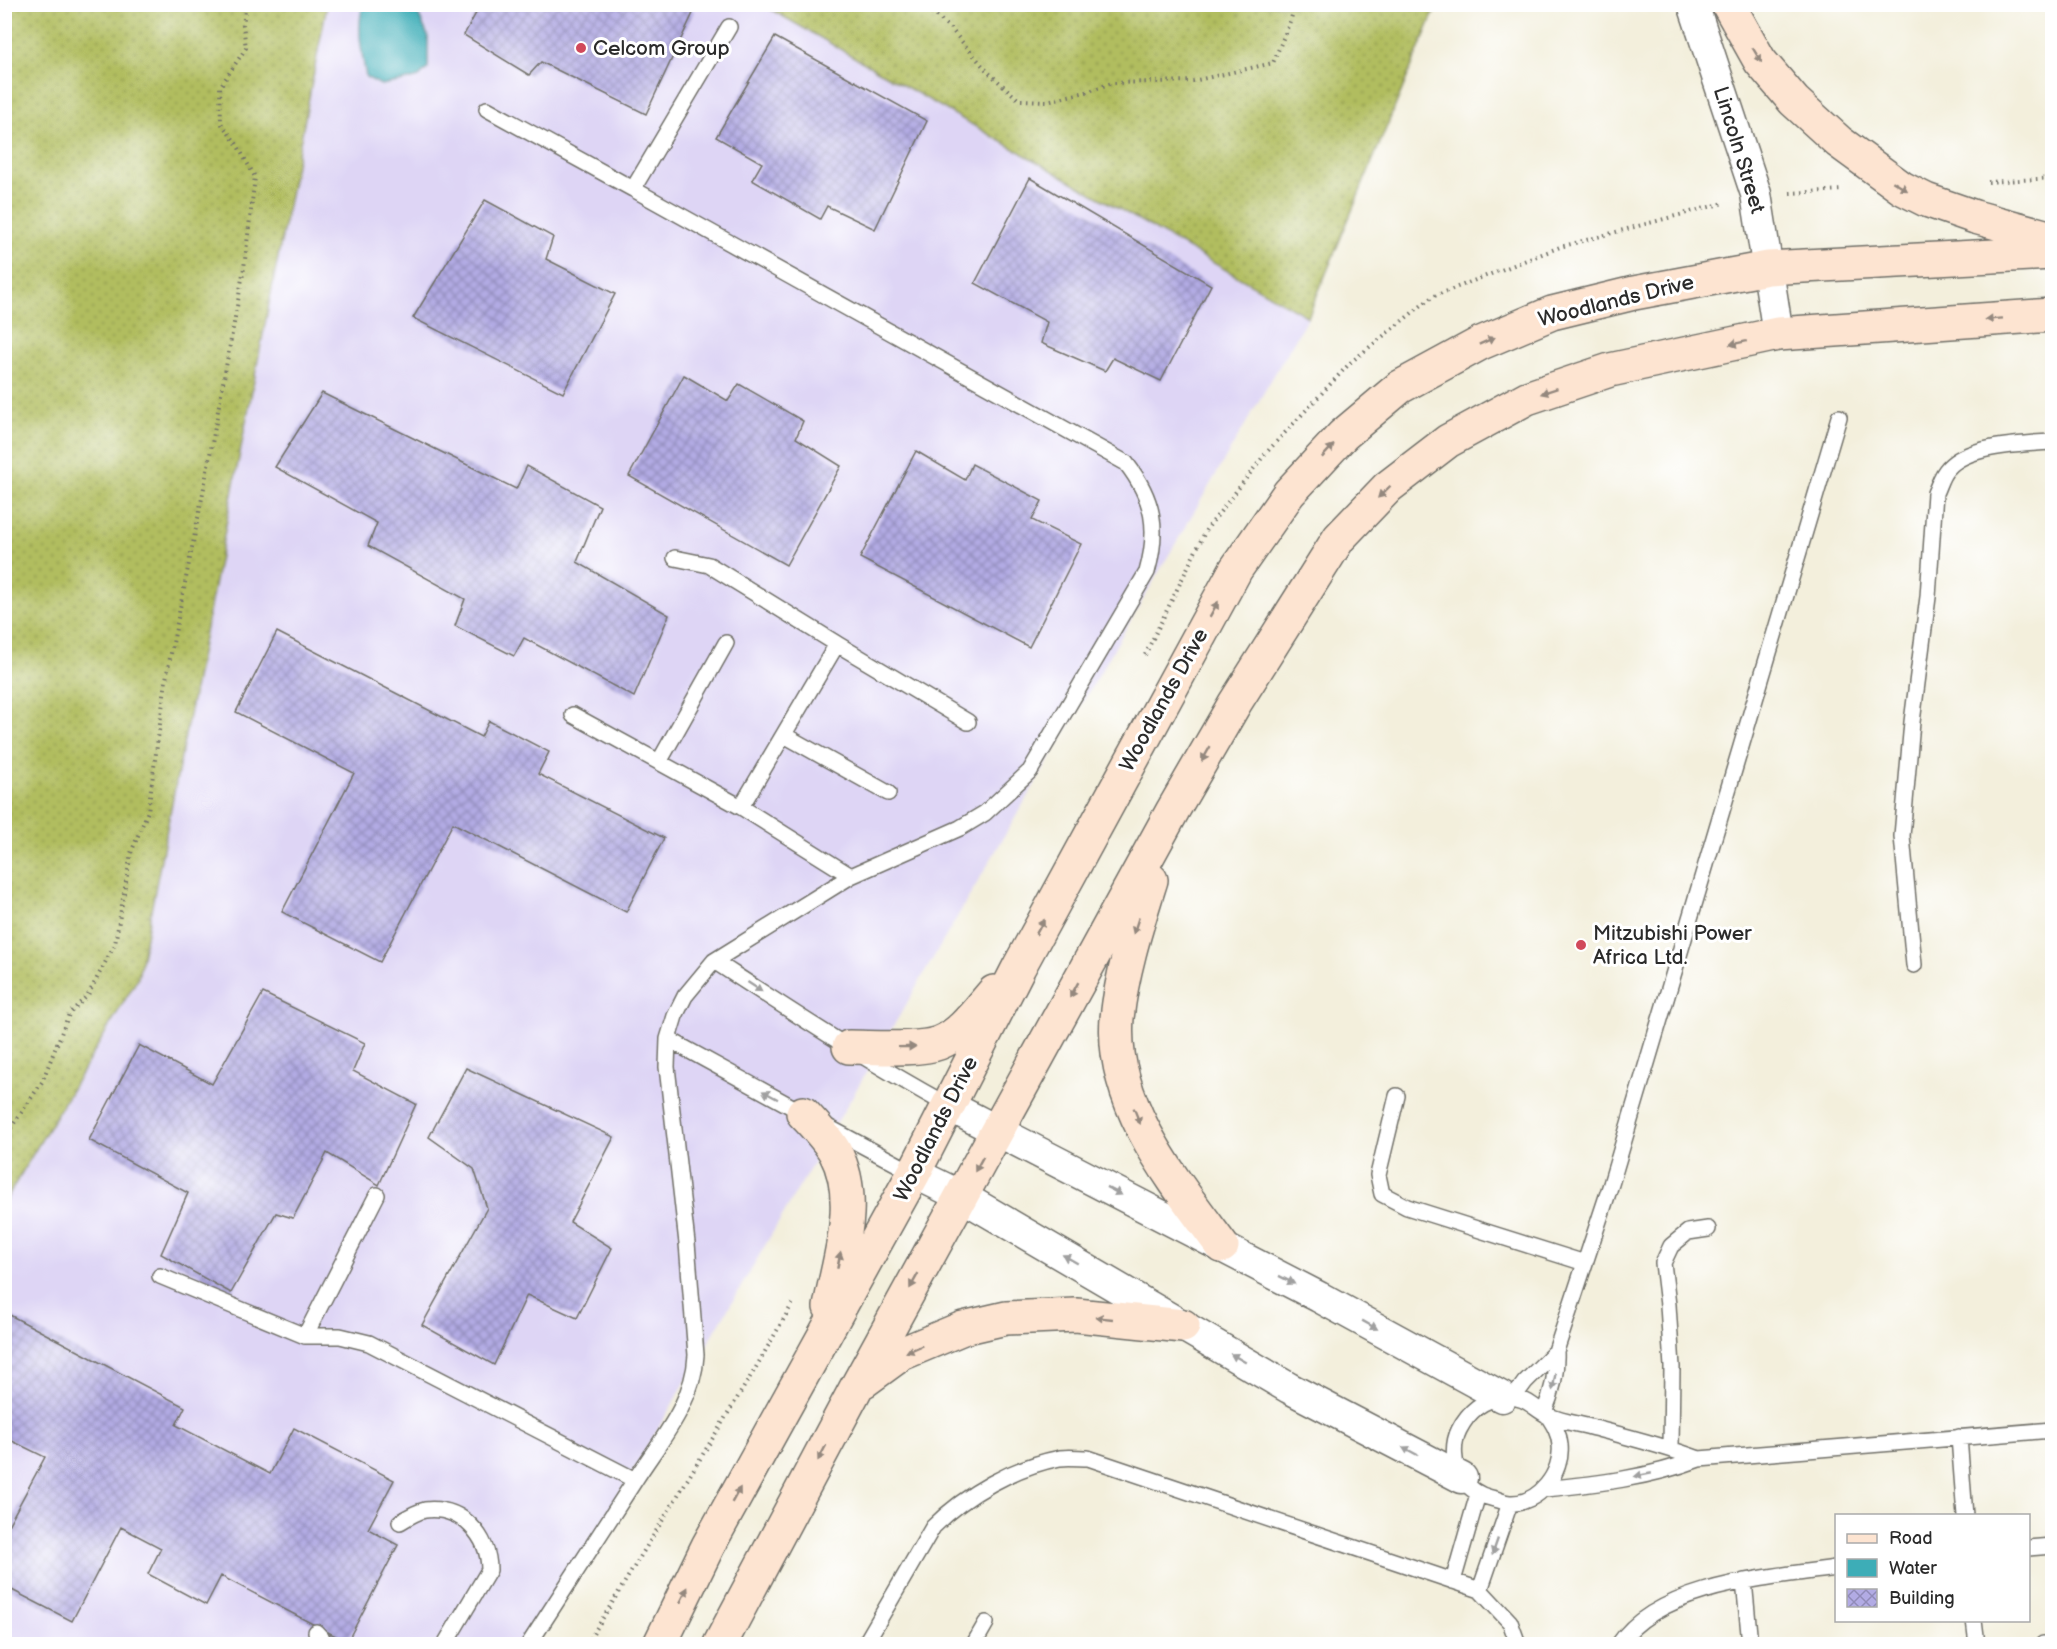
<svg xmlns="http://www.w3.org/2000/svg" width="2057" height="1649" font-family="'Balsamiq Sans',sans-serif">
<defs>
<pattern id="grass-dots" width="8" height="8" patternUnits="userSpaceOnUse" patternTransform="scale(1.5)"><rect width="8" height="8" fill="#b1bd5f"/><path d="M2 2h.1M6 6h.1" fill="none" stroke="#909a4f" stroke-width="1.8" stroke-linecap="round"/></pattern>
<pattern id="building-cross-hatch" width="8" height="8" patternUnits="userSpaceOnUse" patternTransform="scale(1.5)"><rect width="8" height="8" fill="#b2abe4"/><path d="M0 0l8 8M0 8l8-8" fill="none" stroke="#918bb9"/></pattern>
</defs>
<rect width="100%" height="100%" fill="#fff"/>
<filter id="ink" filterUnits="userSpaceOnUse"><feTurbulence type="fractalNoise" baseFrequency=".0167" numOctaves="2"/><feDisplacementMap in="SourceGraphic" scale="12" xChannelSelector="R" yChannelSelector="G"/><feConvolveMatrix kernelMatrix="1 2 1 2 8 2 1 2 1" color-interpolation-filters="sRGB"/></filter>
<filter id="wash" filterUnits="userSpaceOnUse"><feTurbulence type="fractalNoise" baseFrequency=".008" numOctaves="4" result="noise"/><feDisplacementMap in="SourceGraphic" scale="24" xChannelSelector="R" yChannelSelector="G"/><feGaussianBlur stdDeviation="1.35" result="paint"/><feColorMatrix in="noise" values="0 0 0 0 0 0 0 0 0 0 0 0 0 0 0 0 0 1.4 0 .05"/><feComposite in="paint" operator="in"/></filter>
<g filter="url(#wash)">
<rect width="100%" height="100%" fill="#f3efdc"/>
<path fill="#ded5f5" d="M327,5H763L1308,317L532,1644H5V1201L138,977Z"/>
<path fill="url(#grass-dots)" stroke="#6e7445" stroke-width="1.5" d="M5,4L327,5L138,978L5,1201Z
M763,5H1437L1308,317Z"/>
<path fill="#3dadb7" stroke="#346c71" stroke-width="1.5" d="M363,5H414L428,36V68L419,77L404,81L381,85L366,77C362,53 356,29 363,5Z"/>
<g id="blocks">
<path fill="url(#building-cross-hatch)" d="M481,4H680L694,11L646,114L541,62L529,75L464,35Z
M775,37L927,121L875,229L827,206L820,219L752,180L762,163L716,137Z
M1030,178L1211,285L1161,381L1113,358L1105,371L1041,343L1047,322L975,283Z
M485,200L553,237L546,259L615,294L563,393L413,318Z
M684,375L728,401L739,384L803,421L796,438L841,466L786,565L629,476Z
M322,393L516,489L527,466L600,506L577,562L669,615L634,697L524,638L514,656L455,626L465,599L368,546L377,523L275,467Z
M916,451L965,480L972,464L1042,501L1032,520L1081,544L1029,647L860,558Z
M277,632L481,737L489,721L549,752L538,774L664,838L626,912L453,823L380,962L282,912L354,773L236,712Z
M263,993L365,1043L353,1071L416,1104L379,1185L327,1153L293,1218L276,1213L231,1293L161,1254L188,1193L89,1140L139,1045L212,1084Z
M466,1068L614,1137L570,1222L612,1248L577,1318L527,1295L494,1365L422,1325L487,1208L474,1169L429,1137Z
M4,1312L185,1407L176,1425L270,1474L294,1428L394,1480L368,1529L398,1545L347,1642L221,1576L206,1605L148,1574L161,1548L121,1527L72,1621L4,1586V1533L45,1457L4,1437Z"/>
</g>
</g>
<g filter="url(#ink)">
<use href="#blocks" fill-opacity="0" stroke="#717069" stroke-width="1.5"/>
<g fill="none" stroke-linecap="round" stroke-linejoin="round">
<g stroke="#717069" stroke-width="18">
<path id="service" d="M487,109L633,189
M675,558L709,565L837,644L741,807L851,876
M837,644L968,722
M573,715L741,807
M784,735L888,793
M659,762L726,643
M714,961C791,1011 868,1062 949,1106
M1914,965L1902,836L1912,722L1928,597L1935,493C1939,485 1941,475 1948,468C1968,445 2024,444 2052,442
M668,1039L805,1114
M1397,1096L1378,1175L1382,1194L1407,1207L1585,1263
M826,1126L914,1173
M160,1276L305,1336H340L369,1343L635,1480C659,1442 694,1403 696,1355L687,1243L667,1067L668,1039L675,1016L685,996L714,961L851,876L960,828L985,813L1030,771L1147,572C1159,529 1154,499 1126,463L633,189L729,27
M305,1336L377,1195
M1514,1397L1525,1382L1556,1351
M1544,1412C1553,1391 1557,1373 1556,1351L1611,1184L1839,417
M1548,1416C1554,1425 1559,1433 1560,1445C1563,1472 1539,1505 1509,1503C1503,1502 1497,1499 1491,1498C1479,1495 1469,1489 1462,1478C1453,1465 1452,1444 1459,1430C1468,1412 1483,1399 1504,1397C1528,1396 1532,1408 1549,1416C1563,1422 1580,1424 1594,1428C1629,1437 1665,1446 1699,1459
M1959,1437L1965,1516
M1671,1448L1672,1367L1668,1305L1663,1263L1671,1246L1688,1232L1708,1229
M1544,1489C1596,1484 1649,1478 1699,1459L2052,1430
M400,1522C408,1517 416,1512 425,1510C462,1506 489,1536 489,1570L445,1644
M2028,1548L2052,1546
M1453,1581L1478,1494
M1744,1581L1750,1644
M1480,1590L1510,1503
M1974,1620L1977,1644
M316,1632L327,1644
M529,1644L635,1480
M865,1644L933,1527C966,1494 1014,1467 1060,1458C1068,1457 1079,1458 1088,1458L1480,1590L1510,1622L1518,1644
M974,1644L986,1623
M1619,1644C1658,1585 1771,1577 1836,1568
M2043,1644H2052"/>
</g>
<g stroke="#717069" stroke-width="33">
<path id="minor" d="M1693,4L1756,194L1778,334
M949,1106L1319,1297L1502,1397
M914,1173L961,1196L1289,1388L1462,1478"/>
</g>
<g stroke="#717069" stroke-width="36">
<path id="secondary" d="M1728,4L1760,61L1794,101L1839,142L1902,188L1926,200L1975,217L2052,238
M1151,880C1137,925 1122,971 1117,1018C1110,1104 1174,1181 1222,1246
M849,1047C872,1047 918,1051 939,1043C962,1034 978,1010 994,992
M803,1113C814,1125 827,1138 835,1152C861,1200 839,1258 830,1307
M864,1381L901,1354L963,1328L1006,1318L1076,1315L1183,1326
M660,1644L708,1546L914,1173L1019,967L1236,569L1289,493L1343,435L1400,387L1481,343L1552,313L1634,293L1768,268L2052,253
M720,1644L856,1388L1173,810L1235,703L1339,538L1388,487L1448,441L1527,398L1610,370L1778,334L2052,315"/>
</g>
<path stroke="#717069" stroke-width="4" stroke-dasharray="1.5 4.5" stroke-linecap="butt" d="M923,4L951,29L988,72L1019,100L1047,101L1086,92L1112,83L1193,81L1273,63L1291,19L1295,4
M1988,182L2052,178
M1790,193L1843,190
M1145,655L1206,530L1266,453L1351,362L1432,297L1560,247L1724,203
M4,1138L42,1082L69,1014L88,995L115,944L131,853L148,811L167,673L203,493L244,268L255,177L236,143L221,123L220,87L246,48L243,25L246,4
M587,1644L755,1369L794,1301"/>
<use href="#service" stroke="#fff" stroke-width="15"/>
<use href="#minor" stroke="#fff" stroke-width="30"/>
<use href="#secondary" stroke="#fde4d1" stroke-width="33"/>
</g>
<defs><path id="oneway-solid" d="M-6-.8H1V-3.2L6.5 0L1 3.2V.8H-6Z" transform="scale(1.5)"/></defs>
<g fill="#94887e">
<use href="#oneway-solid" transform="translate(1757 55) rotate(59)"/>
<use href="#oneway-solid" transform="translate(1900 186) rotate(32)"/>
<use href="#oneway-solid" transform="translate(1994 319) rotate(176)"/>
<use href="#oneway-solid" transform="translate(1487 341) rotate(-24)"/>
<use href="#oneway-solid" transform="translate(1738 343) rotate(168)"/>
<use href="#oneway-solid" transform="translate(1549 391) rotate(161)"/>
<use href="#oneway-solid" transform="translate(1328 451) rotate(-47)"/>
<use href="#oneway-solid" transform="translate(1384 492) rotate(136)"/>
<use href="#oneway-solid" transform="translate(1214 609) rotate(-61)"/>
<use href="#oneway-solid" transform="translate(1206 754) rotate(120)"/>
<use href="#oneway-solid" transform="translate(1136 926) rotate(108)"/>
<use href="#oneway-solid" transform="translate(1040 927) rotate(-61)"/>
<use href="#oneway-solid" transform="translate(1074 990) rotate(119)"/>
<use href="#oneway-solid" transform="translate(907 1047) rotate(-1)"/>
<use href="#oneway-solid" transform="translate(1137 1116) rotate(68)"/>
<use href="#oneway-solid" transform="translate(979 1164) rotate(119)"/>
<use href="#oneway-solid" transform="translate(839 1260) rotate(-79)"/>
<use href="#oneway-solid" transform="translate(914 1281) rotate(119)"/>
<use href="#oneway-solid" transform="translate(1104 1318) rotate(-174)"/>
<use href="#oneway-solid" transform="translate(914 1349) rotate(157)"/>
<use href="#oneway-solid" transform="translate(822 1453) rotate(118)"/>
<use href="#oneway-solid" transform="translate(736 1495) rotate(-61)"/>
<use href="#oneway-solid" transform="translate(684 1595) rotate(-64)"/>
</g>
<g fill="#a0a0a0">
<use href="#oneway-solid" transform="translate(755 987) rotate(33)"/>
<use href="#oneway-solid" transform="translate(770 1095) rotate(-152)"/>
<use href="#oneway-solid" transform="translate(1114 1191) rotate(27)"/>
<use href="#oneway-solid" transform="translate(1070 1259) rotate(-150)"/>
<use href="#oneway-solid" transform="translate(1287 1280) rotate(27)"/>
<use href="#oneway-solid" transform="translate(1370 1325) rotate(29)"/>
<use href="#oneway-solid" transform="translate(1238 1358) rotate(-150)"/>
<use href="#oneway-solid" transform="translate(1554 1382) rotate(100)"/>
<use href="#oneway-solid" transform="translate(1410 1451) rotate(-152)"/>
<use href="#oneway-solid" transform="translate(1643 1475) rotate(169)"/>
<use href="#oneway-solid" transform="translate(1495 1547) rotate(109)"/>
</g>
</g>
<g fill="#d1495b" stroke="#fff" stroke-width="2">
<circle cx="581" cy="48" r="6"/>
<circle cx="1581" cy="945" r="6"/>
</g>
<g text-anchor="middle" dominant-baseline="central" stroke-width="6" stroke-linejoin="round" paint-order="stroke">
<g font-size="21" fill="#2b2b2b" stroke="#fff" text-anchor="start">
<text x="593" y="48">Celcom Group</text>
<text x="1593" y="933">Mitzubishi Power<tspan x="1593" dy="24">Africa Ltd.</tspan></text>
</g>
<g font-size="21" fill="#2b2b2b" stroke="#fff">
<text transform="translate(1739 150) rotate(73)">Lincoln Street</text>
<text transform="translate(1616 301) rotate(-14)">Woodlands Drive</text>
<text transform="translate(1164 700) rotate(-61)">Woodlands Drive</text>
<text transform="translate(936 1129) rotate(-63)">Woodlands Drive</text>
</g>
</g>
<rect width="2057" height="1649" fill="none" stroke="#fff" stroke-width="24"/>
<rect x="1835" y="1514" width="195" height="108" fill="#ffffff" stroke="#aaaaaa" stroke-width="1.5"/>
<rect x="1847" y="1534" width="30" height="9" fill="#fde4d1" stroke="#aaaaaa" stroke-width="1.5"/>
<text x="1889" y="1544" font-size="18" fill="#2b2b2b">Road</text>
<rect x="1847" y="1559" width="30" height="18" fill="#3dadb7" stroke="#aaaaaa" stroke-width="1.5"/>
<text x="1889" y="1574" font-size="18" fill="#2b2b2b">Water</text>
<rect x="1847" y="1589" width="30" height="18" fill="url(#building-cross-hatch)" stroke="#aaaaaa" stroke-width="1.5"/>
<text x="1889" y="1604" font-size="18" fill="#2b2b2b">Building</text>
</svg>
